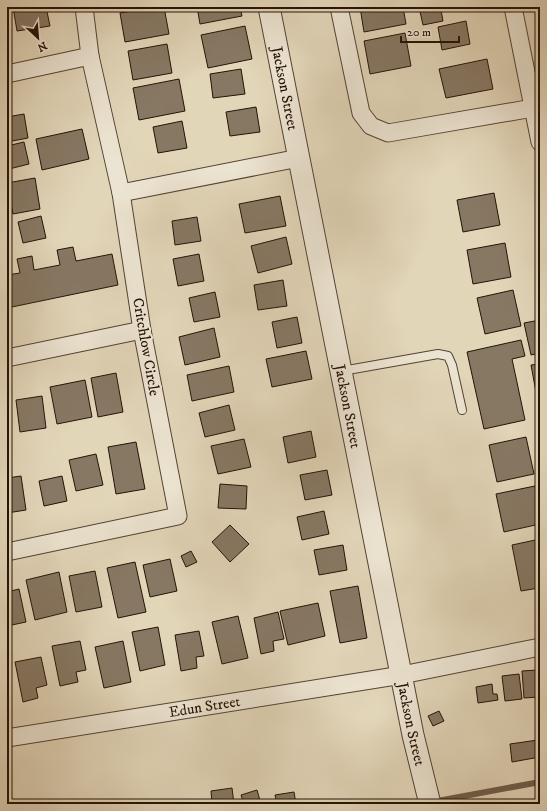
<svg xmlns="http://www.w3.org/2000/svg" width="547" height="811" font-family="'IM FELL DW Pica',serif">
<rect width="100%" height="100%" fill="#e2d6b9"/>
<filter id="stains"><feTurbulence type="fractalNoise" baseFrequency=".005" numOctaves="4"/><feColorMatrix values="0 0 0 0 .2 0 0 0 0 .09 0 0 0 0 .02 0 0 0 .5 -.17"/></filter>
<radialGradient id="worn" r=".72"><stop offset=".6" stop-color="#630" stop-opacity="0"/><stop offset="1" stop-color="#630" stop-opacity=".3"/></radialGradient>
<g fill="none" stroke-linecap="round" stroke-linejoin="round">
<path stroke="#705f4d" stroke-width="6" d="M432,802L540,782"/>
</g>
<path fill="#877864" stroke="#251207" d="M13,7H46L50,26L17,31Z
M155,7H164L169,34L125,42L120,13Z
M197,7H240L242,16L200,24Z
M360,7H403L406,24L364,32Z
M419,7H460L441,10L443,21L423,25Z
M466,21L470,44L442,50L438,27Z
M245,26L252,59L208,68L201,35Z
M405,33L411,66L370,74L364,41Z
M167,44L172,73L133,80L128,51Z
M487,59L493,89L446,98L439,69Z
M241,69L245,94L213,98L210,74Z
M179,79L185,111L139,120L133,88Z
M256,107L260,132L230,136L226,112Z
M24,114L28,138L7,142V117Z
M182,121L187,148L158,153L153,127Z
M82,129L89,159L42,170L36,139Z
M24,142L29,164L9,169L7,161V146Z
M35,178L40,209L13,214L7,183Z
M494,193L500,225L463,232L457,200Z
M280,196L286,226L245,233L239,204Z
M41,216L46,238L23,243L18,222Z
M197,217L201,241L175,245L172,221Z
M286,237L292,264L258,273L251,246Z
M505,243L511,277L473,284L467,250Z
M73,247L76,261L112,254L118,285L7,308V275L20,273L17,259L32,256L34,270L60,265L57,250Z
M199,254L204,281L178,286L173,259Z
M283,280L287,306L258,310L254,285Z
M513,290L521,326L485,334L477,298Z
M215,292L220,317L194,322L189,298Z
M297,317L302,343L277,348L272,322Z
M540,320V353L531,355L524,323Z
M214,328L220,357L185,365L179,337Z
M521,340L525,356L512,359L525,420L484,429L467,352Z
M306,351L312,379L272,387L266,359Z
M540,364V403H538L531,365Z
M229,366L234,392L192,401L187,375Z
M116,373L123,412L98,417L91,378Z
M85,380L92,417L57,424L50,387Z
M42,396L46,428L20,432L16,400Z
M229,405L235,430L205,437L199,413Z
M311,431L316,457L288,463L283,437Z
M526,437L534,474L497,482L489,445Z
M244,439L251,467L218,474L211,446Z
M136,442L145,489L116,494L108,447Z
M96,454L103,485L76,491L69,460Z
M327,470L332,495L305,500L300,475Z
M21,476L26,510L7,513V478Z
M62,476L67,501L44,506L39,481Z
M220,484L247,486L246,509L218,508Z
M535,486L540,507V524L504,532L496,494Z
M324,511L329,534L302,540L297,517Z
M230,525L249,544L230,562L212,542Z
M540,539V576L537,577L539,588L521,591L512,545Z
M343,545L347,570L319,575L314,550Z
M191,551L197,562L186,567L181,556Z
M170,559L177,591L150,597L143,565Z
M135,562L146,612L118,618L107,568Z
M95,571L102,607L76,612L69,576Z
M59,572L67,612L35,620L26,580Z
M358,586L367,638L340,643L330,591Z
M19,589L26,622L7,626V592Z
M318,603L325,636L288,645L280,611Z
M278,612L284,639L273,641L274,651L261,654L254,618Z
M238,616L248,658L222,664L212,622Z
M158,627L165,665L140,671L132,632Z
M199,631L204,656L196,657L197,668L181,671L175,635Z
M80,641L86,670L76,672L78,682L60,686L52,646Z
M123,641L131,682L104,688L95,647Z
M41,657L47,685L36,688L38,698L23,702L15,662Z
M537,670L539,697L524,698L522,671Z
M519,674L522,699L505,701L502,676Z
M492,684L493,694H497L498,700L478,703L476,687Z
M439,711L444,721L433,726L428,716Z
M538,740L540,757L512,762L510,744Z
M232,788L234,804H212L211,791Z
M257,790L261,804H244L241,795Z
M294,792L296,804H277L275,795Z"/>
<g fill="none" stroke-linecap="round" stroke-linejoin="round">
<g stroke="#544334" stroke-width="10">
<path id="service" d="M342,371L438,354L448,356L452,365L462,410"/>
</g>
<g stroke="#544334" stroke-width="19">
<g id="minor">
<path d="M339,7L361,113L371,126L388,133L533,108"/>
<path d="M513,7L540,142"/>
<path d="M7,74L90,56"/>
<path d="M121,193L299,158"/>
<path d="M7,358L142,330"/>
<path d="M7,552L178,516L142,330L121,193L90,56L84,7"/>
<path id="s1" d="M7,738L402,675L540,647"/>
</g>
</g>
<g stroke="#544334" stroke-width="23">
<g id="tertiary">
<path id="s2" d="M269,7L413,735L430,804"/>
</g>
</g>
<use href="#service" stroke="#ece4d2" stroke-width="8"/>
<use href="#minor" stroke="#ece4d2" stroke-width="17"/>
<use href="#tertiary" stroke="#ece4d2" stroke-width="21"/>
</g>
<g text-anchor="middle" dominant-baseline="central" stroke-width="4" stroke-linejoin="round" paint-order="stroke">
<g font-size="15" fill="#251207" stroke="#ece4d2">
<text stroke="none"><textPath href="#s2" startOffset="83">Jackson Street</textPath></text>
<text transform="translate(146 347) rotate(80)">Critchlow Circle</text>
<text stroke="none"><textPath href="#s2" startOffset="407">Jackson Street</textPath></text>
<text stroke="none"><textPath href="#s1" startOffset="200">Edun Street</textPath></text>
<text stroke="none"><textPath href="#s2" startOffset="731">Jackson Street</textPath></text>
</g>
</g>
<rect width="547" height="811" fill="none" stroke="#e2d6b9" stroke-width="24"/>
<rect x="8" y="8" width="531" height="795" fill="none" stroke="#251207" stroke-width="2"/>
<rect x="12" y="12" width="523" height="787" fill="none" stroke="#251207"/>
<g transform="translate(38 38) rotate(154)" stroke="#ece4d2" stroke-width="3" paint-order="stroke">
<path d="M0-3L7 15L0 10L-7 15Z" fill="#251207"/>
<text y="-6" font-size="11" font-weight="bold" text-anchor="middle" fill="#251207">N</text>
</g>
<path d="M401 36v6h58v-6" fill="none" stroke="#251207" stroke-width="2"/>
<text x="407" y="36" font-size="12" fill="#251207" stroke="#ece4d2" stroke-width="3" paint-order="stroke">20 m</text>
<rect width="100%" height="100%" filter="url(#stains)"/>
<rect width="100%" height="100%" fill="url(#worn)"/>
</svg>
